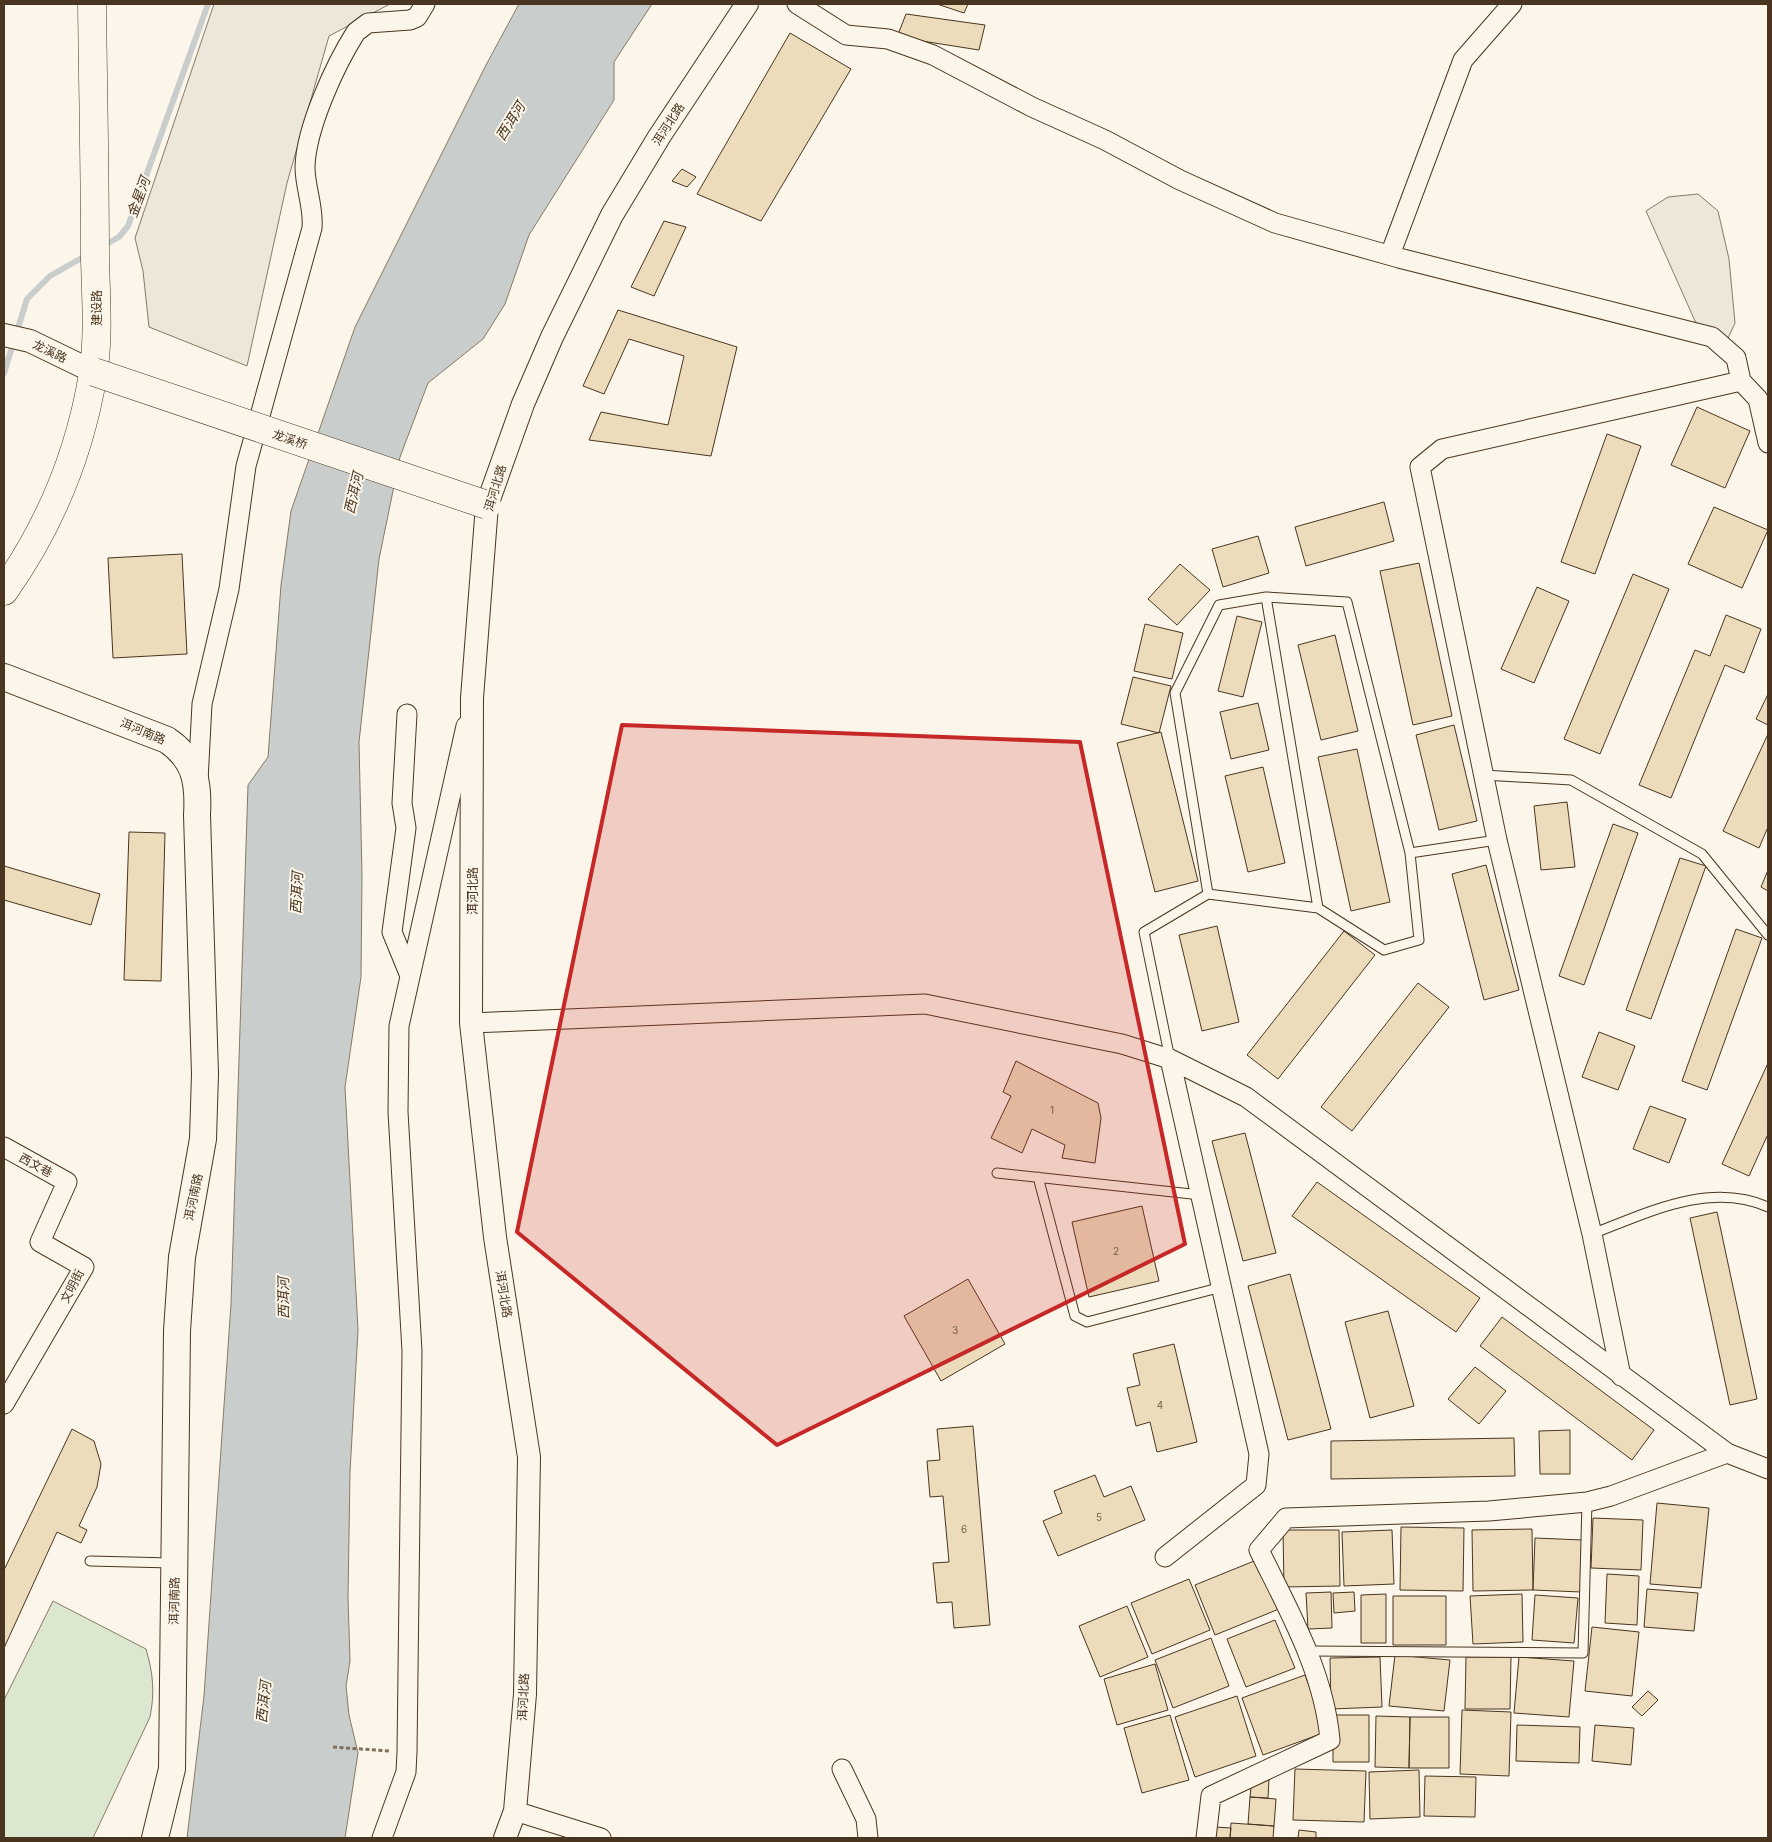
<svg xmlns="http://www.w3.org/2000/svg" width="1772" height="1842" font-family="Inter,'Noto Sans SC',sans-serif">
<rect width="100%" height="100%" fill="#fbf6e9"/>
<path fill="#dce7d0" stroke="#887966" d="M53,1601L146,1649C153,1673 155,1692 150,1717L93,1838H4V1700Z"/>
<path fill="#ede7d9" stroke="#887966" d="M214,4H390L329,36L287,183L247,366L149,327L143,271L135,238Z
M1698,194L1718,211L1729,259L1735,323L1724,347L1695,321L1646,211L1668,197Z"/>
<path fill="#c9cecd" stroke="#887966" d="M519,4H652L614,62V100L529,235L505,304L483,339L428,383L400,457L379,559L359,742L362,875L361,977L345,1087L358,1330L350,1472L348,1598L350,1661L346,1686L349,1715L358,1753L345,1838H187L204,1696L231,1304L248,785L268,757L281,585L291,511L355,327L486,65Z"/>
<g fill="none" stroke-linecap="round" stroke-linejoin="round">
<path stroke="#c9cecd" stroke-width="6" d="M103,246L119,237L128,226L208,4
M4,373L27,299L50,276L87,255"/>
</g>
<path fill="#ecdcbc" stroke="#4a3520" d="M937,4H968L964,13Z
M906,14L985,25L979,50L897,37Z
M790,33L851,69L761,221L697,194Z
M682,169L696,177L687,187L672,181Z
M664,221L686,227L654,296L631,287Z
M618,310L737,347L711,456L589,440L601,412L668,425L684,356L629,339L604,394L583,386Z
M1697,407L1750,431L1725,488L1671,465Z
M1607,434L1641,446L1595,574L1561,562Z
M1384,502L1394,541L1306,566L1295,527Z
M1714,507L1768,530L1742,588L1688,564Z
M1258,536L1269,573L1223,587L1212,549Z
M182,554L187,654L113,658L108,558Z
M1419,563L1452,716L1413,725L1380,571Z
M1180,564L1210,590L1177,625L1148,599Z
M1633,574L1669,589L1600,754L1564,739Z
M1537,587L1569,601L1534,683L1501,669Z
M1726,615L1761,629L1744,673L1725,665L1671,798L1639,785L1695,650L1710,656Z
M1237,616L1262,622L1243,697L1218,691Z
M1145,624L1183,633L1172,679L1134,671Z
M1335,635L1358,731L1321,740L1298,645Z
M1133,677L1171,686L1159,733L1121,724Z
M1768,694V725L1756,719Z
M1258,703L1269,750L1231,759L1220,712Z
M1454,725L1477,821L1439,830L1416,735Z
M1161,732L1198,881L1155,892L1117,743Z
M1768,734V827L1759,848L1723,831Z
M1357,749L1390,902L1351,911L1318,757Z
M1263,767L1285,863L1248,872L1225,776Z
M1567,802L1575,867L1541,870L1534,806Z
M1613,824L1638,833L1584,985L1559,976Z
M129,832L165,833L161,981L124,980Z
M1680,858L1706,866L1651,1019L1626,1010Z
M1486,865L1519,990L1484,1000L1452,874Z
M4,866L100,894L91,925L4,900Z
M1768,870V891L1761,887Z
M1217,926L1239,1022L1202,1031L1179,935Z
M1736,929L1762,938L1707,1090L1682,1081Z
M1344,931L1375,955L1278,1079L1247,1055Z
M1418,983L1449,1007L1352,1131L1321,1107Z
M1599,1032L1635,1046L1618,1090L1582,1077Z
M1016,1061L1098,1103L1101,1118L1095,1163L1062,1158L1065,1145L1032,1129L1022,1153L991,1138L1011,1096L1003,1092Z
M1768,1063V1134L1749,1176L1722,1164Z
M1650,1106L1686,1119L1669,1163L1633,1149Z
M1245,1133L1276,1253L1243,1261L1212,1141Z
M1317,1182L1480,1298L1456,1332L1292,1216Z
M1142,1206L1159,1281L1089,1297L1072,1222Z
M1717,1212L1757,1399L1730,1405L1690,1218Z
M1290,1274L1331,1429L1288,1440L1248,1286Z
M968,1279L1005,1344L941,1381L904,1316Z
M1388,1311L1414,1406L1370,1418L1345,1322Z
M1502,1317L1654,1430L1632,1460L1480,1346Z
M1174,1344L1197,1442L1157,1452L1150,1422L1136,1426L1127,1388L1140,1385L1133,1354Z
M1475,1367L1506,1391L1479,1424L1448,1399Z
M973,1426L990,1625L954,1628L952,1602L937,1603L933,1563L949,1562L943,1496L930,1497L927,1461L940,1460L937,1429Z
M72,1429L94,1441L101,1464L97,1487L79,1526L87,1530L81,1543L57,1532L4,1648V1570Z
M1570,1430V1474H1540L1539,1431Z
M1514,1438L1515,1476L1331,1479V1441Z
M1095,1475L1104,1497L1131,1486L1145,1520L1058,1556L1043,1521L1062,1513L1054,1491Z
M1657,1503L1709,1508L1701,1588L1650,1584Z
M1593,1518L1643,1520L1641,1570L1591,1568Z
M1401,1527L1464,1528L1463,1591L1400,1590Z
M1532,1529L1533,1590L1473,1591L1472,1530Z
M1283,1530H1339L1340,1586L1284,1587Z
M1392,1530L1394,1584L1344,1586L1342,1532Z
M1535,1538L1583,1540L1581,1592L1533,1590Z
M1259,1559L1279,1609L1215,1635L1195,1585Z
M1607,1574L1639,1576L1637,1625L1605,1623Z
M1189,1579L1210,1630L1152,1654L1131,1603Z
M1647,1589L1698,1593L1694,1631L1644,1627Z
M1331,1592L1332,1628L1308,1629L1306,1593Z
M1354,1592L1355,1611L1334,1613L1333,1593Z
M1386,1594V1643H1361V1595Z
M1522,1594L1523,1642L1473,1644L1470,1596Z
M1535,1595L1578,1598L1574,1643L1532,1640Z
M1393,1596H1446V1645H1393Z
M1127,1606L1148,1657L1100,1677L1079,1626Z
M1275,1620L1295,1668L1246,1687L1227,1639Z
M1592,1627L1639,1632L1632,1696L1585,1691Z
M1211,1638L1229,1686L1173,1708L1155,1660Z
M1395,1655L1450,1660L1444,1711L1389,1706Z
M1380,1657L1382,1707L1331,1709L1330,1658Z
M1466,1657H1511L1510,1709H1465Z
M1519,1657L1574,1661L1569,1717L1514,1713Z
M1155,1664L1168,1710L1117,1725L1104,1679Z
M1305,1675L1326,1732L1263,1755L1242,1698Z
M1648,1691L1658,1700L1642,1716L1632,1707Z
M1237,1696L1256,1756L1195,1777L1175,1717Z
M1462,1710L1511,1712L1509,1776L1460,1774Z
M1170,1715L1189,1780L1142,1793L1124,1728Z
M1333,1715H1369V1762H1333Z
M1376,1716L1410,1717L1409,1768L1375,1767Z
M1410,1717H1449V1768H1409Z
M1517,1725L1580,1727L1579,1763L1516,1761Z
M1595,1725L1634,1728L1631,1765L1592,1761Z
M1295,1769L1366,1771L1364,1822L1293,1820Z
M1419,1770L1420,1817L1370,1819L1369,1772Z
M1425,1776L1476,1777L1475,1817L1424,1816Z
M1252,1778L1269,1779L1268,1798L1250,1797Z
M1250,1797L1276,1799L1274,1826L1248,1824Z
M1231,1823L1274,1826L1273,1838H1230Z
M1215,1827L1231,1828L1230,1838H1214Z
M1299,1830L1316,1832V1838H1298Z"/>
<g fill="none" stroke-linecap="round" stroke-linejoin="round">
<g stroke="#4a3520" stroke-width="11">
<path id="service" d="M1266,597L1318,908
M1483,775L1571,780L1702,854L1768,935
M1208,894L1175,693L1219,605L1266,597L1347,602L1410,853
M1170,1059L1144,932L1208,894L1318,908L1384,950L1419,940L1410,853L1497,840
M997,1173L1201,1195
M1038,1177L1075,1316L1087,1322L1222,1287
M1592,1234C1647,1213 1709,1181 1768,1207
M90,1561L172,1563
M1309,1651L1583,1653L1587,1502"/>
</g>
<g stroke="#4a3520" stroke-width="21">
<path id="minor" d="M797,4L846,35L888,39L933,55L1032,107L1105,140L1180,180L1275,223L1399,258L1712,337L1736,358L1741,381
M1390,255L1463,60L1512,4
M407,714L402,803L406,828L392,932L410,976
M198,781L202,704L229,589L246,466L312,228C314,207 305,188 305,167C306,128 335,65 356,32L368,23L410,20L417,17L425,4
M471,1023L925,1004L1122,1044L1170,1059L1246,1097L1727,1453L1768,1469
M4,1147L67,1182L40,1242L84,1267L4,1404
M1621,1376L1592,1234L1497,840L1420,467L1442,449L1741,381L1758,399L1768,443
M1165,1557L1256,1485L1259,1454L1170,1059
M842,1769L866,1819L868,1838
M515,1811L601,1838
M382,1838L406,1772L407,1752L412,1351L398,1112L399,1026L466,726
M1206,1838L1211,1796L1330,1740C1324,1672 1289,1611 1259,1550L1286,1518L1489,1511L1587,1502L1611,1496L1727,1453"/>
</g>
<g stroke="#4a3520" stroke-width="24">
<path id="tertiary" d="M4,335L30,341L94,372
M505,1838L515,1811L525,1694L529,1457L495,1237L471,1023L472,698L487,505L523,404L552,337L612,215L659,137L747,4"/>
</g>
<g stroke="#4a3520" stroke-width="28">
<path id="secondary" d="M4,677L167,740C195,759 199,782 197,815L205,1074L203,1139L182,1257L177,1331L172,1769L155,1838"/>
</g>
<g stroke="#4a3520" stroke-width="29">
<path id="primary" d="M4,591C50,526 80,453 93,374C99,337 96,298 95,260C95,175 93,89 92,4"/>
</g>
<path stroke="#7f6f5c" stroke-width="3" stroke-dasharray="4 2.5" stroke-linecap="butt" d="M333,1747L389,1751"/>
<use href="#service" stroke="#fbf6e9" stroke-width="9"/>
<use href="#minor" stroke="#fbf6e9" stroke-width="19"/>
<use href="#tertiary" stroke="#fbf6e9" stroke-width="22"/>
<use href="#secondary" stroke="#fbf6e9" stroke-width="26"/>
<use href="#primary" stroke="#fbf6e9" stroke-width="28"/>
<g stroke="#4a3520" stroke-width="29" stroke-linecap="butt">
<path id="primary-bridge" d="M94,372L487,505"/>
</g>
<use href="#primary-bridge" stroke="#fbf6e9" stroke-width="28"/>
</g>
<path fill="#c62828" fill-opacity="0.2" stroke="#c62828" stroke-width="4" stroke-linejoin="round" d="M622,725L1080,742L1185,1244L777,1445L517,1232Z"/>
<g text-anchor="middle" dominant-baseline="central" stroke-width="4" stroke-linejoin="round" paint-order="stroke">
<g font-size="10" fill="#725f47">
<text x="1052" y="1110">1</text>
<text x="1116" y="1251">2</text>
<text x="955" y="1330">3</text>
<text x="1160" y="1405">4</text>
<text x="1099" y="1517">5</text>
<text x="964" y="1529">6</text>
</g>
<g font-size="12" fill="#4a3520" stroke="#fbf6e9">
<text transform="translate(668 124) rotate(-57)">洱河北路</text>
<text transform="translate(96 308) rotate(-90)">建设路</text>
<text transform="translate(50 351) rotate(26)">龙溪路</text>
<text transform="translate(290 439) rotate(19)">龙溪桥</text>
<text transform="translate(495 488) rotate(-73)">洱河北路</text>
<text transform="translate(143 731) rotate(23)">洱河南路</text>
<text transform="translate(472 891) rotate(-90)">洱河北路</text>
<text transform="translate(36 1165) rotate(29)">西文巷</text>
<text transform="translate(193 1197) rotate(-78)">洱河南路</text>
<text transform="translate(72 1286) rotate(-63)">文明街</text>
<text transform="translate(504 1294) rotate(81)">洱河北路</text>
<text transform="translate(174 1601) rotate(-89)">洱河南路</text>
<text transform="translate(523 1697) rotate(-87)">洱河北路</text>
</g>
<g font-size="14" font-style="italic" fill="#4a3520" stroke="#fbf6e9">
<text transform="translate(510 121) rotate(-58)">西洱河</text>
<text transform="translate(138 197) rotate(-70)">金星河</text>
<text transform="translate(353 493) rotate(-77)">西洱河</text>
<text transform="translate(296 893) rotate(-87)">西洱河</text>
<text transform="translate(283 1298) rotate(-91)">西洱河</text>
<text transform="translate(263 1702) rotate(-84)">西洱河</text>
</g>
</g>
<rect width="1772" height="1842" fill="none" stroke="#4a3520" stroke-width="10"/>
</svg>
